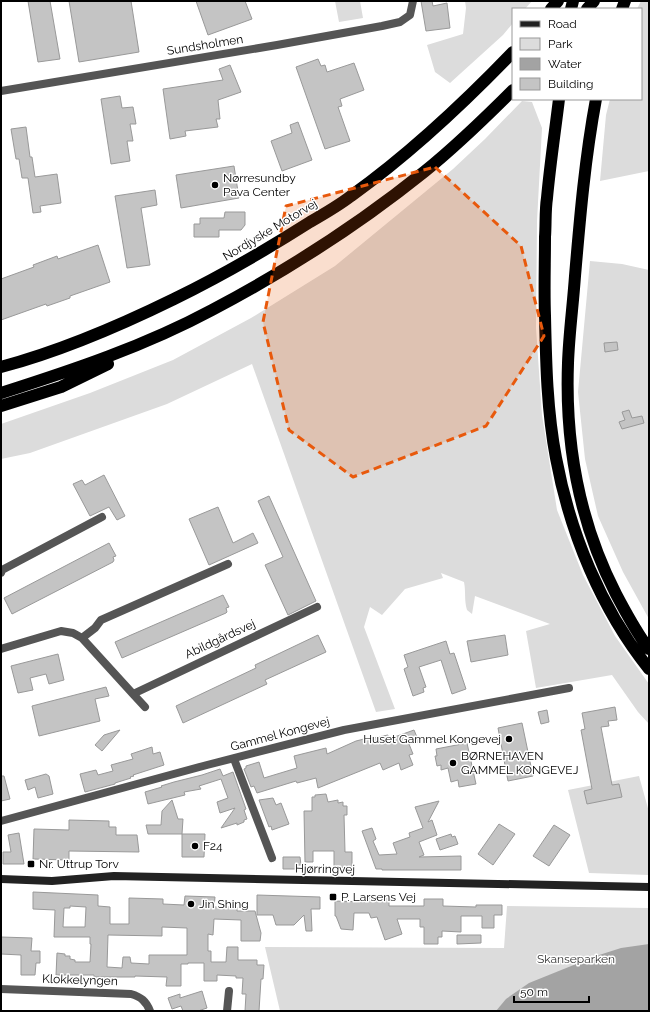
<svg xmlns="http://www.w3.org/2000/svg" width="650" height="1012" font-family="Raleway,sans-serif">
<rect width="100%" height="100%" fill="#fff"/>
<path fill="#dcdcdc" d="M335,1H360L363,18L339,22Z
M465,1H532L525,9H513V23L503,35L450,83L435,72L427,45L463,34L466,8Z
M641,1H649V171L600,181L606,115L610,99H641V9H637Z
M522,101L532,102L542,128L537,221L536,328L542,415L557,510L583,575L615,636L649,684V724L638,712L612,675L536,688L526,631L550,624L475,596L472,614L467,610C464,600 466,592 464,582L441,573L443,578L405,589L382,615L370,607L364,627L395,709L376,712L252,364L167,404L30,453L1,459V424L90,393L173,360L251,318L335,266L453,169L485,139Z
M590,261L622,264L649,270V619L623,572L598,516L585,459L578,392Z
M639,776L649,812V875L589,873L568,790Z
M507,906L649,908V1011H280L265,947L504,948Z"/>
<path fill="#a3a3a3" d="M649,944V1011H496L506,999L529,983L596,956L621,948Z"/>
<path fill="#c4c4c4" stroke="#999" fill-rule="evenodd" d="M28,1H50L60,59L38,62Z
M69,1H131L139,52L79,62Z
M196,1H245L252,19L208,35Z
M421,1H432L433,6L447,3L450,28L426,31Z
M318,59L321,66L325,65L327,72L354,63L364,90L340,99L342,106L338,107L350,141L325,149L296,67Z
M230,65L241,92L218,100L220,119H216L218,127L185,131L186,136L170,139L163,89L223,80L219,69Z
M120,96L122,108L133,107L136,124H130L133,141H127L130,161L111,164L101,99Z
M298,122L312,160L282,171L271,141L292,133L290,125Z
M26,127L30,157H32L35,177L57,174L61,203L40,206L41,212L33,213L28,178H22L19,159H16L11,129Z
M234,166L239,198L181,208L176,175Z
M155,190L157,205L141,208L150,265L127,268L115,196Z
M225,212H245V225L241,230H219V237H194V224H200V218H224Z
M98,245L110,282L70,296V298L47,306L46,304L1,320V279L34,267L33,265L57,256L58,259Z
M617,342L618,350L605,352L604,343Z
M629,410L632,418L642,416L644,423L622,429L619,422L625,420L622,412Z
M104,475L125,516L117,520L109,507L90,516L73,484L82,480L85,485Z
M269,496L316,601L288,615L265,565L283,557L258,501Z
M218,507L233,543L253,533L258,543L209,565L189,519Z
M109,543L116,556L113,557L114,560L113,562L12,614L4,598Z
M223,595L229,607L226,608L227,612L226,613L122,658L115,642Z
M318,635L326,652L265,680L267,684L183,723L176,706L256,668L255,665Z
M505,635L508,655L471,662L467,641Z
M446,641L450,654L454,653L466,689L452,694L441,660L419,667L426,687L423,688L424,692L413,696L404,669L408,667L404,655Z
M58,654L64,680L49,684L46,674L30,678L33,690L18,693L11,666Z
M106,687L109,696L95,699L100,721L39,736L32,706Z
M615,707L617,720L608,721L609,726L601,727L612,785L619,784L622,797L587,804L584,791L592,789L581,730L585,729L582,713Z
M547,710L549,722L541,724L538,712Z
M522,723L533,776L508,781L498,728Z
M120,730L102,751L95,745L104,735Z
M414,730L419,742L409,744L413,754L409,755L413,765L401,770L399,763L383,770L380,763L318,788L316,778L297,783L296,781L257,793L254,786L251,787L244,769L246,768V766L259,762L264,778L297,768L294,756L326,748L327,754L356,741L368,738V739L388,735L389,739Z
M467,743L476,784L459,787L458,780L451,782L448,768L441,770V765L437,766L435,756H437L436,749Z
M152,747L153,754L160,752L164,765L133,775L134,776L130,777L131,778L115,783V784L85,792L80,774L96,770L98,775L113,771L111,765L133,759L131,754Z
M220,769L223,776L233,772L246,809L244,810L247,819L244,820V822L237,825V823L221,828L235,808L220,813L217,802L228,798L221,779L199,786L201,789L184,792L185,795L148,804L145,792L162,787L161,786L174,782L202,775Z
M46,774L49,776L53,794L38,798L35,787L28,790L25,780Z
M1,776H4L10,799L1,801Z
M326,794L328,802L338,800V803L343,802V806H347V815H344L345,852H352V868L334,867V851H313V862H305L304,811H312V797H315V795Z
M273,798L276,805L281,803L289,824L272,830L271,826L269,827L259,800Z
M172,800L178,819H183L182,834H148L146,825H161L162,811Z
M439,801L428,822L432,820L437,835L419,842L424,855L419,857L461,856V870H382V869H376L362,831L372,828L376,839L373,841L379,855L397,854L393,843L410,837L409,833L423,828L415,807Z
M69,820L109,821V827H116V835H137L139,852L69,851V860L33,859L34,829L69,830Z
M499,824L515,834L493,865L478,854Z
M554,825L570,835L549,866L533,856Z
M19,833L24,864H3V852H11L8,835Z
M182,834H205L204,857H182Z
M451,834L452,837L455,836L458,844L440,850L436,839Z
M283,857H300L301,865H297V869H283Z
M33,892L98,895V906L110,907V924H129V898L163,899V904L184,905L185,896L215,897L214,907H237V911H255L261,933L260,941H241V920L214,919L213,935L208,934V951H211V962H226L227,947H238V960H257V965H264L263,979H261L259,1011H245L246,994H242L243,978H236V976L217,975V981H204V963H188V964H181V986H166L167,977L135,976V977H94V975H56L57,953L65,954V956H70V959L75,960V962H90L91,944H90V937H54L55,910L33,909ZM70,906L86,907L85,927H63L64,908H70ZM162,927L187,928V955H149V964L131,963L130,957H123L122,968L107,967L108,935L162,936Z
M257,895L320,897V909H311L312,931H306L304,915L294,925H276L273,915H257Z
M366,896H376V898L389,899V906H424V899H443V906L476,907V905H502V915H494V928H482V916H461V932L442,931V937H438V944H424V927H420V919H397L402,934L385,940L377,917L371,918L369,913H354L353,930L341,929L336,916H335V901L365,902Z
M457,935H481V943L457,944Z
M1,937L32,938L31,951H40V963H36L35,975H21V955L1,954Z
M202,991L207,1008L198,1011H183L181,1006L172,1009L168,998L180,994V998Z"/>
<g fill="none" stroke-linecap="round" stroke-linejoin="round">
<path stroke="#555" stroke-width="8" d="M1,91L277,45L382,26L400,22L410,15L413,1
M1,573L2,570L102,517
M82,638L95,628L101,620L228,564
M1,649L61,631L73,633L82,638L133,694L317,607
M133,694L145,707
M234,759L272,858
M1,821L207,765L344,730L569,688
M1,989L131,994C141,997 146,1001 150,1011
M227,1011L229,991"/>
<path stroke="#222" stroke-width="8" d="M1,879L52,881L114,876L649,887"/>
<path stroke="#000" stroke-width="12" d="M551,9L558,1
M571,9L573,1
M587,9L594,1
M622,9L625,1
M559,99C555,132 550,165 547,198C545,211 546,224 545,237C545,264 544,290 545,316C546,363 547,411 556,458C570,533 601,609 649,669
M596,99C585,158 580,217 575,276C573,305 569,334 568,363C565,444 579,522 616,594C626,613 636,632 649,649
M1,367C61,351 119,326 174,299C221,276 266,250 310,222C324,214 338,206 351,196C411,153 462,105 513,52
M1,393C73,370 145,346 212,310C286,271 358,225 424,172C455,147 485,118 513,90
M1,406L61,387L108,364"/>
</g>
<path fill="#e8590c" fill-opacity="0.2" stroke="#e8590c" stroke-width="3" stroke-dasharray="8 5" stroke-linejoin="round" d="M435,167L521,246L544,336L486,426L353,477L289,430L263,322L286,206Z"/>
<g fill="#000" stroke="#fff" stroke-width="1.5">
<circle cx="215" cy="185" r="4"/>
<circle cx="509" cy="739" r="4"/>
<circle cx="453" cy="763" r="4"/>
<circle cx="195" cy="846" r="4"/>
<rect x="27" y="860" width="8" height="8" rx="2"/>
<rect x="329" y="893" width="8" height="8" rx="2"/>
<circle cx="191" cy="904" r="4"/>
</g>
<g text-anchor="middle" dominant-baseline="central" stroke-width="3" stroke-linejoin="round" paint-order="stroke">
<g font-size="12" fill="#000" stroke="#fff">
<text transform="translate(205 45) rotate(-9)">Sundsholmen</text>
<text transform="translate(270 230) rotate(-31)">Nordjyske Motorvej</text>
<text transform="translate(220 639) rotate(-25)">Abildgårdsvej</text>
<text transform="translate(280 734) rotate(-15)">Gammel Kongevej</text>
<text transform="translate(325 869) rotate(1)">Hjørringvej</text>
<text transform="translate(80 980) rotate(2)">Klokkelyngen</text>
</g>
<g font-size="12" fill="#000" stroke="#fff" text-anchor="start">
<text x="223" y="178">Nørresundby<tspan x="223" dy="14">Pava Center</tspan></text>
<text x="501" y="739" text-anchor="end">Huset Gammel Kongevej</text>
<text x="461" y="756">BØRNEHAVEN<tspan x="461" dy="14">GAMMEL KONGEVEJ</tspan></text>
<text x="203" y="846">F24</text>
<text x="39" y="864">Nr. Uttrup Torv</text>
<text x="341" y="897">P. Larsens Vej</text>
<text x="199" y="904">Jin Shing</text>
</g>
<g font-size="12" fill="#333" stroke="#fff">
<text x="576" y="959">Skanseparken</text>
</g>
</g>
<rect width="650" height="1012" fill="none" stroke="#000000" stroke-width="4"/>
<rect x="512" y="8" width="130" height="92" fill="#ffffff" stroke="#999999"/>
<rect x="520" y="21" width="20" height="6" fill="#222222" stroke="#999999"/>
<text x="548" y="28" font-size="12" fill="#000000">Road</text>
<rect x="520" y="38" width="20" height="12" fill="#dcdcdc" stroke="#999999"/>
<text x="548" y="48" font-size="12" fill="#000000">Park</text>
<rect x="520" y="58" width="20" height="12" fill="#a3a3a3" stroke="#999999"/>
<text x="548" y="68" font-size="12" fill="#000000">Water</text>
<rect x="520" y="78" width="20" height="12" fill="#c4c4c4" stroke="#999999"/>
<text x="548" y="88" font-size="12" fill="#000000">Building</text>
<path d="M514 996v6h75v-6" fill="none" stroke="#000000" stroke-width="2"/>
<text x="520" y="996" font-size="12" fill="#000000" stroke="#ffffff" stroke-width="3" paint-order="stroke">50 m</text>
</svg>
